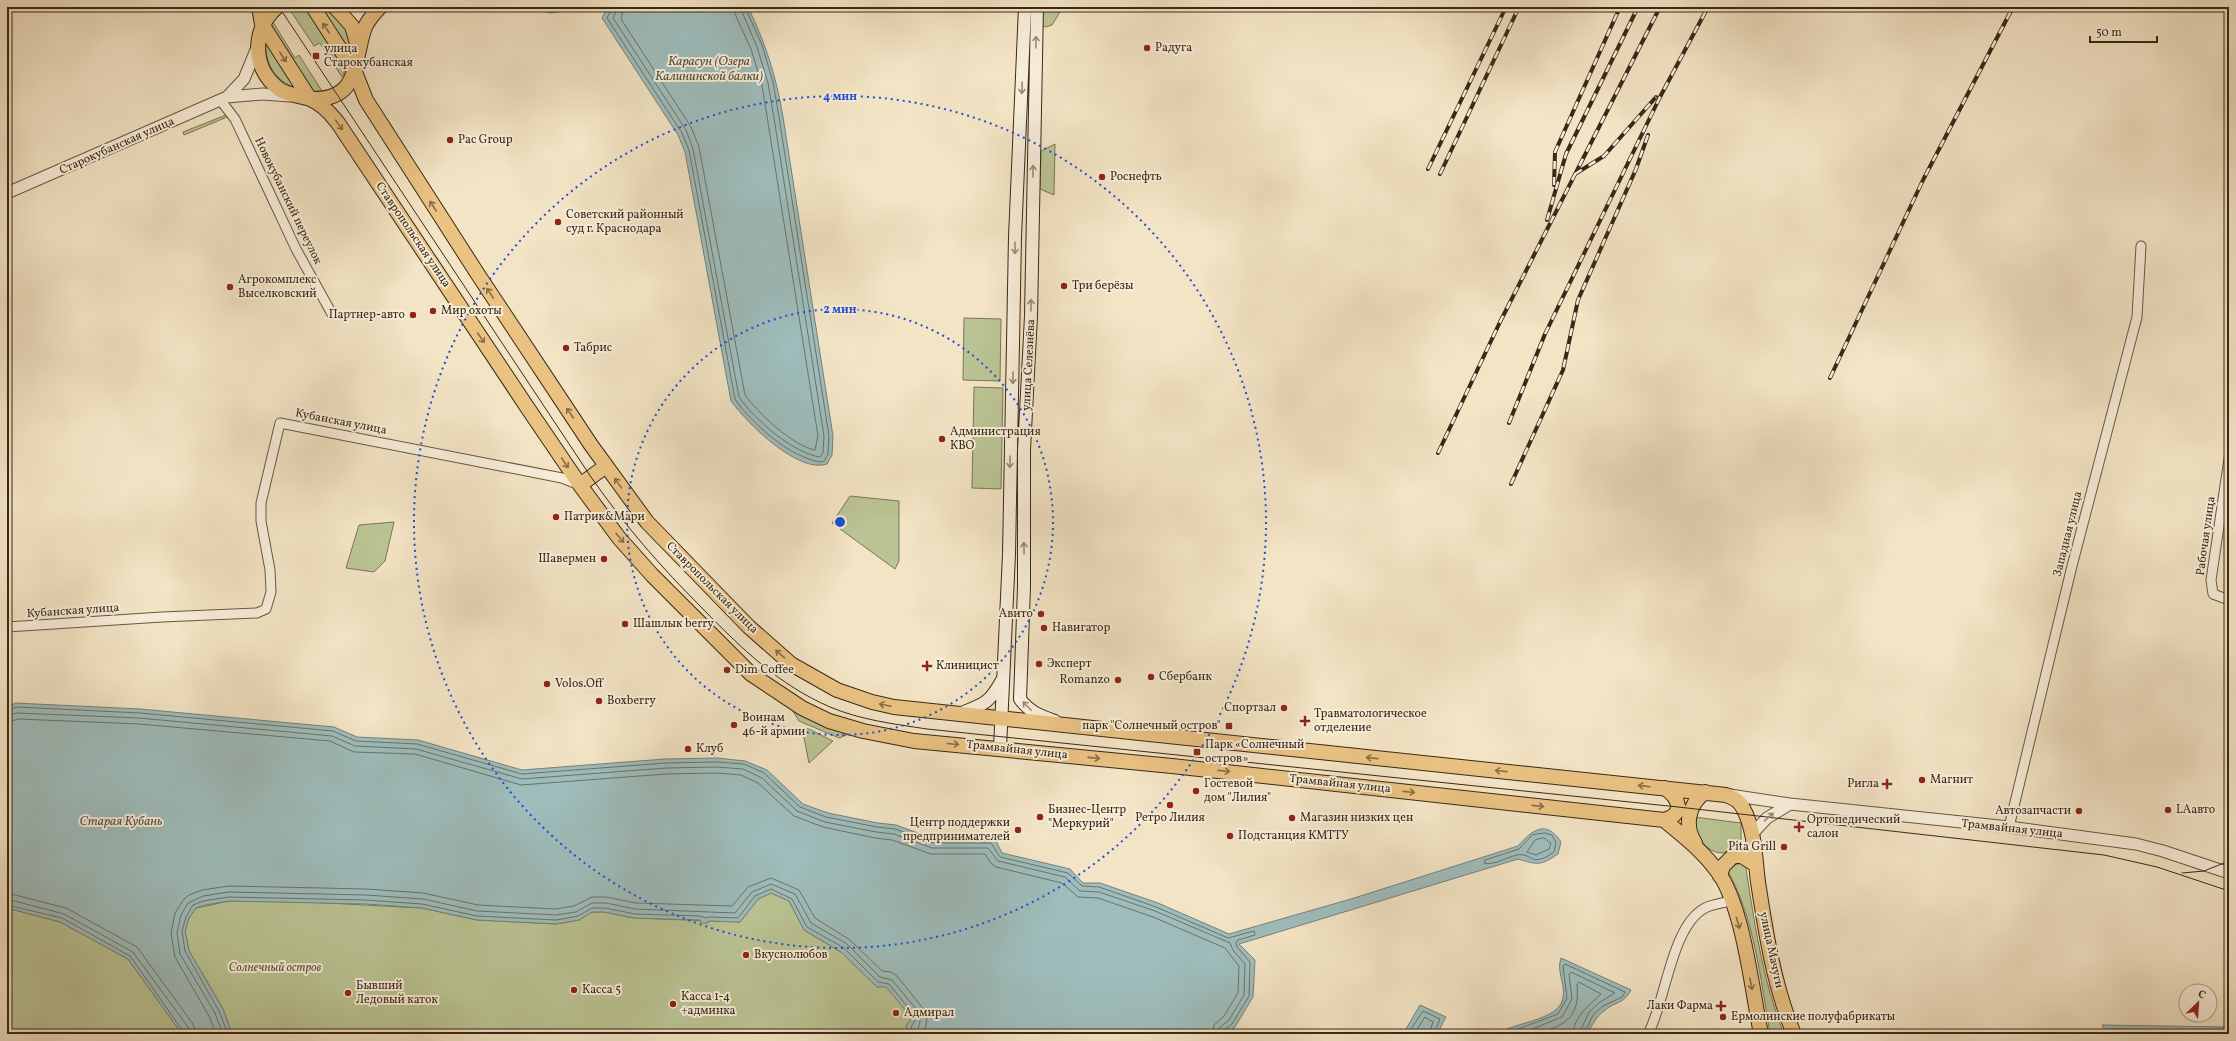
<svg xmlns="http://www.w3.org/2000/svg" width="2236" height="1041" font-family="Vollkorn,serif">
<rect width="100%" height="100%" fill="#f3e4c5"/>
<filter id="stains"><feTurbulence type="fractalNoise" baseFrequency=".005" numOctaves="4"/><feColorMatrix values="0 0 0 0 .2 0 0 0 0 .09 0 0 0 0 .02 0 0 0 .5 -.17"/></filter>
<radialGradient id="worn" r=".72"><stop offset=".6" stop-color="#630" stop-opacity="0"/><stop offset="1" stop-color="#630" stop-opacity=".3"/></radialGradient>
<path fill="#bbc494" stroke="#7a7656" d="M300,7H310L346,69L342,77L320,43L314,46L290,10Z
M1041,7H1063L1052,25L1046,27L1040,24Z
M321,9C340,15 352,34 351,54Z
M273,22L295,58L299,55L322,91L312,92L270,26Z
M266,35L304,92C276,82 263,66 266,35Z
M226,115L227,117L184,135L183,132Z
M1055,144L1054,195L1040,189L1041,151Z
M964,318L1001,319L1000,381L963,380Z
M974,387L1003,388L1001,489L972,488Z
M850,496L899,501V561L895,569L832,523Z
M394,522L385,561L374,572L346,568L359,525Z
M791,708L849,734L839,738L799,721Z
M802,728L809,729L833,741L809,763Z
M1694,817L1741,823V840C1725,863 1707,852 1695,833Z
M1745,862C1754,920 1762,979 1784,1034H1770C1761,981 1754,915 1726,868Z
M771,893L789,901L804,930L841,952L877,987L886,986L912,1018L906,1026L909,1034H232L223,1009L189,951L185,931L189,918L196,908L229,901L307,902L422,908L477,920L556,924L579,920L592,912H604L634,918L740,922L758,899Z
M7,908L60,922L128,959L182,1034H7Z"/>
<path fill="#9ebdbc" stroke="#76817a" d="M497,7H566L563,11L551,13L537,10L500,11Z
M611,7H748C766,44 776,76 783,117L833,436L832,455L827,464C798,474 747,423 731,401L685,152L678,135L602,18L605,12Z
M15,703L140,709L334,727L357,737L418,740L522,770L665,759L717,758L745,761L767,770L803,804L828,813L878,823L896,825L934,839H995L1002,853L1070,869L1083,883H1100L1158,903L1229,934L1351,899L1518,846C1532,830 1546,819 1561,842L1558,854C1540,866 1538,865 1518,859L1239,944L1255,960L1253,997L1235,1027L1224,1034H909L906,1026L912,1018L886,987H877L841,952L804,930L789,901L771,893L758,899L740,922L708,921V923H701L700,920L634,918L604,912H592L579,920L556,924L477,920L422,908L365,904L229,901L205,905L196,908L189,918L185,931L189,951L223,1009L232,1034H182L128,959L60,922L7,908V708Z
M1561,958L1631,990C1623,1005 1615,1001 1604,1011C1595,1017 1593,1026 1586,1034H1497C1514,1022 1559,1021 1563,998C1566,984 1556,972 1561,958Z
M1420,1005L1446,1017L1437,1034H1403Z
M2102,1025L2229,1027V1034H2107Z"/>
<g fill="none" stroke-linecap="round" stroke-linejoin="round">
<path stroke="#6c726a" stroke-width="1" d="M613,7L607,18L682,133L689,150L735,399C752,424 790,457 820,462L824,461L828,454L829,436L779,117L773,82L762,45L745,7
M618,7L613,18L686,130L693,149L739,397C755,420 793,453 820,457L823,453L824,436L774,118L768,83L757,47L740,7
M624,7L621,19L691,127L699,147L745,395C758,413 793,446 815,450L818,436L762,85L751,49L735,14L734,7
M7,711L16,707L140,713L333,731L356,741L417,744L522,774L666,763L716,762L744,764L764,773L800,807L826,817L877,827L895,829L933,843H991L1000,857L1068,873L1082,886L1099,887L1156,907L1228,938L1254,931L1255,935L1238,940L1236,943L1237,947L1250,962L1249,996L1232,1024L1224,1030L1223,1034
M7,716L17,713L139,718L332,736L355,746L416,749L522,779L666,768L716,767L743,769L762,778L797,811L825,822L876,832L894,834L932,848H988L998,861L1065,877L1080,891L1099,892L1155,911L1230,943L1233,950L1245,964L1244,995L1229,1020L1219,1028L1218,1034
M7,722L19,719L139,724L330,741L354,752L415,754L521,785L666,774L716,773L741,775L758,783L794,816L823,827L875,838L892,840L931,854H985L990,862L996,867L1062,883L1078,897L1098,898L1153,917L1225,948L1239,966L1238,993L1224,1016L1214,1025L1212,1034
M1545,833L1552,835L1556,843L1554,852C1530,869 1533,852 1517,855C1507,857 1493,866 1484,863L1485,860L1519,849L1532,835Z
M1544,838L1551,843L1549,849L1536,855L1527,852L1535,840Z
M7,893L66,908L137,947L193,1024L196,1034
M7,899L64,914L133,952L188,1027L190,1034
M7,905L62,918L130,956L185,1034
M216,1034L209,1016L175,957L171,933L175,913L184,899L189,895L202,890L229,886L366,889L423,893L478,905L556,909L574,906L592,897H606L636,903L732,906L748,887L771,878L799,890L815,918L850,940L882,971L891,972L897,976L925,1011L927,1019L924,1034
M223,1034L215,1013L180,954L177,933L181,915L188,903L203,896L229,892L366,895L423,899L477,911L556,915L576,912L592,903H606L635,909L735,913L752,892L771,884L795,894L811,923L847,944L880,977L892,980L920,1014C922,1021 917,1026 918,1034
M228,1034L219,1011L185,951L182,931L186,917L193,905L203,901L229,897L366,900L422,904L477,916L556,920L578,916L592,908H605L635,914L700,916L705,918L709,917L738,918L755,896L771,889L792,899L807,927L844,948L878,982L889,984L915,1016V1020L911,1027L913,1034
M1408,1034L1423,1011L1440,1019L1434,1034
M1414,1034L1425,1017L1433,1022L1429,1034
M1505,1034L1558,1014L1567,998L1563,966L1565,964L1625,992L1622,997L1603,1006L1593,1015L1584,1034
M1520,1034L1562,1017L1572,999L1569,974L1571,972L1615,993L1600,1002L1589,1012L1579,1034
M1538,1034C1566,1024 1580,1018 1577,984L1579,982L1601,994C1590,1004 1573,1018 1573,1034
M2110,1034L2112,1029L2229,1031"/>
<g stroke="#685742" stroke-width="11">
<path id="minor" d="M221,101L235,119L296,249L332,314
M2229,459L2211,580L2213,594L2229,600
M7,627L162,617L257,613L266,609L271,592L270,570L261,521V503L280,423L562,478L580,485
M2009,827L2072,566L2137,317L2141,246
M1648,1034C1666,1001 1671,926 1705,908C1712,904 1723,903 1731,901"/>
</g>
<g stroke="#685742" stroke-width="13">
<path id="tertiary" d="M227,97L263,94L290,96
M7,193L227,97L244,79L258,45
M1730,795L1790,804L2009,827L2136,844L2163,851L2229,873
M1752,834L1767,818L1790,804"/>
</g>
<g stroke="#392817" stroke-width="14">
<path id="secondary" d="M1037,7L1031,316L1024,450V587L1020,699C1029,712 1041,716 1055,721
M959,714C984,704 989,704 1002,680
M1000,748L1009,554L1015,237L1025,7"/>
</g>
<g stroke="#392817" stroke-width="16">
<path id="primary" d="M259,7L262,24L310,99
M277,7C252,29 251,68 279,89C289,96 299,95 310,99C321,103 331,114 338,123L527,407L580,485L619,538L652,575L751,674L802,708L829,721L863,731L914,741L1172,766L1664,820C1685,814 1680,799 1665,788
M313,7L355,72L366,100L477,273L591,445L647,522L749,627L791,664L837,690L872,702L894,707L1726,795C1733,798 1739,800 1743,808C1755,830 1755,858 1758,882C1766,934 1774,986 1794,1034
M335,7L352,26L358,47
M310,99C360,101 353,63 364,30C367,20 374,14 380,7
M580,485L606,466
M1664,820C1685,837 1705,853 1720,875C1744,912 1752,990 1761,1034
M1695,843C1684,826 1688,805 1705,792
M1720,876L1723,866L1733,856H1742L1756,865"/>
</g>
<use href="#minor" stroke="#f7edd9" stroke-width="9"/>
<use href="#tertiary" stroke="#f7edd9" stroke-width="11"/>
<use href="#secondary" stroke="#f7edd9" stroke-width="12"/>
<use href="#primary" stroke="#eac282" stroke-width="14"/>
<path stroke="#392817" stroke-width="1" d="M279,7L591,477C626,527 660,566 703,609C741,648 779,685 830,707C861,720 894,724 927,729L1678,807L2104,855L2157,867L2229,891
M2182,873L2204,871L2229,861"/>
<g stroke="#392817" stroke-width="4">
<path id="rail" d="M1428,169L1506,7
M1440,174L1519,7
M1575,174L1604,156L1656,97
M1554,185L1555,152L1620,7
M1547,220L1566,154L1638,7
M1830,378L1923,180L2013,7
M1509,423L1545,334L1660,97L1708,7
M1438,453L1500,322L1660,7
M1511,484L1563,370L1578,300L1636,169L1648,135"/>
</g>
<use href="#rail" stroke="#f7edd9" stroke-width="2.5" stroke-dasharray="8" stroke-linecap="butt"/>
</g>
<defs><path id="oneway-shaft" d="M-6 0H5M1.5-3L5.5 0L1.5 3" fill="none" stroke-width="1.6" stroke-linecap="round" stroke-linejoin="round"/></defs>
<g stroke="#896d47">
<use href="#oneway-shaft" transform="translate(326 28) rotate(-123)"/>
<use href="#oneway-shaft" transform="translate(283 57) rotate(57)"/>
<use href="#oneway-shaft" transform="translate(339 125) rotate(54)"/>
<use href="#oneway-shaft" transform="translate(433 206) rotate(-123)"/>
<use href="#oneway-shaft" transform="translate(490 293) rotate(-124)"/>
<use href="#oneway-shaft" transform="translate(481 338) rotate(56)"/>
<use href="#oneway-shaft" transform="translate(570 413) rotate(-124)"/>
<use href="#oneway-shaft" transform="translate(565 463) rotate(56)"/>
<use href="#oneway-shaft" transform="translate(618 483) rotate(-126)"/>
<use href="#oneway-shaft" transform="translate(620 538) rotate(50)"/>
<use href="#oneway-shaft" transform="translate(780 654) rotate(-139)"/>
<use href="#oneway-shaft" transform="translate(885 705) rotate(-168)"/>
<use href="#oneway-shaft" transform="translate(953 744) rotate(5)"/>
<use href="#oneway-shaft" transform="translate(1094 758) rotate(6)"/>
<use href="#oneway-shaft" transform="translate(1372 758) rotate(-174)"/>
<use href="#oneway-shaft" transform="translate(1224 771) rotate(6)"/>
<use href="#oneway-shaft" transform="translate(1501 771) rotate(-174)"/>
<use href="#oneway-shaft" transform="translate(1644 786) rotate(-173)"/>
<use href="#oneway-shaft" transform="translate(1409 792) rotate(6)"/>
<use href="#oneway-shaft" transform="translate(1538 806) rotate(6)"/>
<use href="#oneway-shaft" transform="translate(1738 923) rotate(73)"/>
<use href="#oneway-shaft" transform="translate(1751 984) rotate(79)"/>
</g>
<g stroke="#988a78">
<use href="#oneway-shaft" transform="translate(1036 42) rotate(-88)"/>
<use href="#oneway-shaft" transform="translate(1022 88) rotate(92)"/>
<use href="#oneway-shaft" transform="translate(1033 171) rotate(-89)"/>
<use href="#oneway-shaft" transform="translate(1015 248) rotate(90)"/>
<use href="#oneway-shaft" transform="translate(1031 305) rotate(-90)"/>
<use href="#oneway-shaft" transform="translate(1013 378) rotate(91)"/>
<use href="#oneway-shaft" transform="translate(1010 462) rotate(92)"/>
<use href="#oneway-shaft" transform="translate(1024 548) rotate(-91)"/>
<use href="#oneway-shaft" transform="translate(1027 706) rotate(-135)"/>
<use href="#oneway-shaft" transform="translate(1769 817) rotate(-41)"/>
</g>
<g fill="none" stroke="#1d4ed8" stroke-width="2" stroke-dasharray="2 4">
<circle cx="840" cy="522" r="213"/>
<circle cx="840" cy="522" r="426"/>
</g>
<g fill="#8f2418" stroke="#f7edd9" stroke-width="1.5">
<circle cx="1147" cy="48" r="4"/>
<rect x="312" y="52" width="8" height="8" rx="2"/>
<circle cx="450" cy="140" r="4"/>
<circle cx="1102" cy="177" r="4"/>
<circle cx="558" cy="222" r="4"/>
<circle cx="1064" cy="286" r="4"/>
<circle cx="230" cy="287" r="4"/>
<circle cx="433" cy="311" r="4"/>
<circle cx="413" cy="315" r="4"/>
<circle cx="566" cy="348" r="4"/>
<circle cx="942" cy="439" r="4"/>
<circle cx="556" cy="517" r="4"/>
<circle cx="604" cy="559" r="4"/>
<circle cx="1041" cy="614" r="4"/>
<circle cx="625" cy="624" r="4"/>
<circle cx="1044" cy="628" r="4"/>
<circle cx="1039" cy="664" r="4"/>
<path d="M925 660h4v4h4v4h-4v4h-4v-4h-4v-4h4z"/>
<circle cx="727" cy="670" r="4"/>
<circle cx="1151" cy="677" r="4"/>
<circle cx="1118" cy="680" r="4"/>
<circle cx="547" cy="684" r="4"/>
<circle cx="599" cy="701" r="4"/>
<circle cx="1284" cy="708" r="4"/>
<path d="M1303 715h4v4h4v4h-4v4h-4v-4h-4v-4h4z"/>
<circle cx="734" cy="725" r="4"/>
<rect x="1225" y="722" width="8" height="8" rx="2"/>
<circle cx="688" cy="749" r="4"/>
<rect x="1193" y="748" width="8" height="8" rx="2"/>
<circle cx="1922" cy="780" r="4"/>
<path d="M1885 778h4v4h4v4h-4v4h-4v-4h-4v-4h4z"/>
<circle cx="1196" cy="791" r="4"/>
<circle cx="1170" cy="805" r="4"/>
<circle cx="2168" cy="810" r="4"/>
<circle cx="2079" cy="811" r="4"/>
<circle cx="1040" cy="817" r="4"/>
<circle cx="1292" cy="818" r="4"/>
<path d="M1797 821h4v4h4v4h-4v4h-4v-4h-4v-4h4z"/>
<circle cx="1018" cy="830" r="4"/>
<circle cx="1230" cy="836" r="4"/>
<circle cx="1784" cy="847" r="4"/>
<circle cx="746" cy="955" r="4"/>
<circle cx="574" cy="990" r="4"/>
<circle cx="348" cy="993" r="4"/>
<circle cx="673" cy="1004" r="4"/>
<path d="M1719 1000h4v4h4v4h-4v4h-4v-4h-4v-4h4z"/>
<circle cx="896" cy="1013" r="4"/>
<circle cx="1723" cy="1017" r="4"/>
</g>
<g text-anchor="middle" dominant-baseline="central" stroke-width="4" stroke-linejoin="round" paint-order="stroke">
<g font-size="12" fill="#392817" stroke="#f7edd9" text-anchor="start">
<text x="1155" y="48">Радуга</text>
<text x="324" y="49">улица<tspan x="324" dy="14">Старокубанская</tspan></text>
<text x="458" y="140">Pac Group</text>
<text x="1110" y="177">Роснефть</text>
<text x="566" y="215">Советский районный<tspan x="566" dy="14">суд г. Краснодара</tspan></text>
<text x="238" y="280">Агрокомплекс<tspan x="238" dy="14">Выселковский</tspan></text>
<text x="1072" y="286">Три берёзы</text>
<text x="441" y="311">Мир охоты</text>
<text x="405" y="315" text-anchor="end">Партнер-авто</text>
<text x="574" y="348">Табрис</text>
<text x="950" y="432">Администрация<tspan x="950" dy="14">КВО</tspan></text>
<text x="564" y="517">Патрик&amp;Мари</text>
<text x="596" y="559" text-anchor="end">Шавермен</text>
<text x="1033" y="614" text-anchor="end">Авито</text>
<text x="633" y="624">Шашлык berry</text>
<text x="1052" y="628">Навигатор</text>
<text x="1047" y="664">Эксперт</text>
<text x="936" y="666">Клиницист</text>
<text x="735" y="670">Dim Coffee</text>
<text x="1159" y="677">Сбербанк</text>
<text x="1110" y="680" text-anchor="end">Romanzo</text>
<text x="555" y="684">Volos.Off</text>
<text x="607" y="701">Boxberry</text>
<text x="1276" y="708" text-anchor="end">Спортзал</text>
<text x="1314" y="714">Травматологическое<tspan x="1314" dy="14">отделение</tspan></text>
<text x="742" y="718">Воинам<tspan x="742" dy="14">46-й армии</tspan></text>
<text x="1221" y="726" text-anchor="end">парк "Солнечный остров"</text>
<text x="1205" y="745">Парк «Солнечный<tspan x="1205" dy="14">остров»</tspan></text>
<text x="696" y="749">Клуб</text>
<text x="1930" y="780">Магнит</text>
<text x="1204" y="784">Гостевой<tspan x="1204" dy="14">дом "Лилия"</tspan></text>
<text x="1879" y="784" text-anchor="end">Ригла</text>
<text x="1048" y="810">Бизнес-Центр<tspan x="1048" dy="14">"Меркурий"</tspan></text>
<text x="2176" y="810">LAавто</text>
<text x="2071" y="811" text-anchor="end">Автозапчасти</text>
<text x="1170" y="818" text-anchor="middle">Ретро Лилия</text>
<text x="1300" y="818">Магазин низких цен</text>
<text x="1807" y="820">Ортопедический<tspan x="1807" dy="14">салон</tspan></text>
<text x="1010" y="823" text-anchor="end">Центр поддержки<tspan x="1010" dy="14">предпринимателей</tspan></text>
<text x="1238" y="836">Подстанция КМТТУ</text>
<text x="1776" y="847" text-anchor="end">Pita Grill</text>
<text x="754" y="955">Вкуснолюбов</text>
<text x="356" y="986">Бывший<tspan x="356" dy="14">Ледовый каток</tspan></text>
<text x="582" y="990">Касса 5</text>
<text x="681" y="997">Касса 1-4<tspan x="681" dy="14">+админка</tspan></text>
<text x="1713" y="1006" text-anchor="end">Лаки Фарма</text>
<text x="904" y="1013">Адмирал</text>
<text x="1731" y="1017">Ермолинские полуфабрикаты</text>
</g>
<g font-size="12" fill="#392817" stroke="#f7edd9">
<text transform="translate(117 146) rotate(-24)">Старокубанская улица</text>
<text transform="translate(288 201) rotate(64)">Новокубанский переулок</text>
<text transform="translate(413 235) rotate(56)">Ставропольская улица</text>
<text transform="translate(1029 365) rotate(-87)">улица Селезнёва</text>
<text transform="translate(341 422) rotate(11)">Кубанская улица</text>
<text transform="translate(2068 534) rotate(-76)">Западная улица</text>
<text transform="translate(2206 536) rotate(-82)">Рабочая улица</text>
<text transform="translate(712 588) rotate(45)">Ставропольская улица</text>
<text transform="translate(73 611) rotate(-4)">Кубанская улица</text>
<text transform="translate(1017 750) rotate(6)">Трамвайная улица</text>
<text transform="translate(1340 784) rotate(6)">Трамвайная улица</text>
<text transform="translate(2012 829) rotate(6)">Трамвайная улица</text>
<text transform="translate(1771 950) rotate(78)">улица Мачуги</text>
</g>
<g font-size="12" font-style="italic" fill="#5a4f36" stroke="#f7edd9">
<text x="275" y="968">Солнечный остров</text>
</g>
<g font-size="13" font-style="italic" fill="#524d40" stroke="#f7edd9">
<text x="709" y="62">Карасун (Озера<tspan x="709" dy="15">Калининской балки)</tspan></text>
<text x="121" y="822">Старая Кубань</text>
</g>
</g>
<circle cx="840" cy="522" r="6" fill="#1d4ed8" stroke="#f7edd9" stroke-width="2"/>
<g font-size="12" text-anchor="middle" font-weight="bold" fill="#1d4ed8" stroke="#f7edd9" stroke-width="4" stroke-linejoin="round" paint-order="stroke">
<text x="840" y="100">4 мин</text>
<text x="840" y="313">2 мин</text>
</g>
<rect width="2236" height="1041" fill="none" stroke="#f3e4c5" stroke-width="24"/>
<rect x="8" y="8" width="2220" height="1025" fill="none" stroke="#392817" stroke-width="2"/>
<rect x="12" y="12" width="2212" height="1017" fill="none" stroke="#392817"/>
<g transform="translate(2198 1003) rotate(25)"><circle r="19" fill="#f7edd9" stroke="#ab9e8b"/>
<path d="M0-3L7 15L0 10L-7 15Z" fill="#8f2418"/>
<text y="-6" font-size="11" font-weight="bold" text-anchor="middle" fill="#392817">С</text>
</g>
<path d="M2090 36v6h67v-6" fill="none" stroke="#392817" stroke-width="2"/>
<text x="2096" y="36" font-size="12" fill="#392817" stroke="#f7edd9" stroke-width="3" paint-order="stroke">50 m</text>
<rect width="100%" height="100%" filter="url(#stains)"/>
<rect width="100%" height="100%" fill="url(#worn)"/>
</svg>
